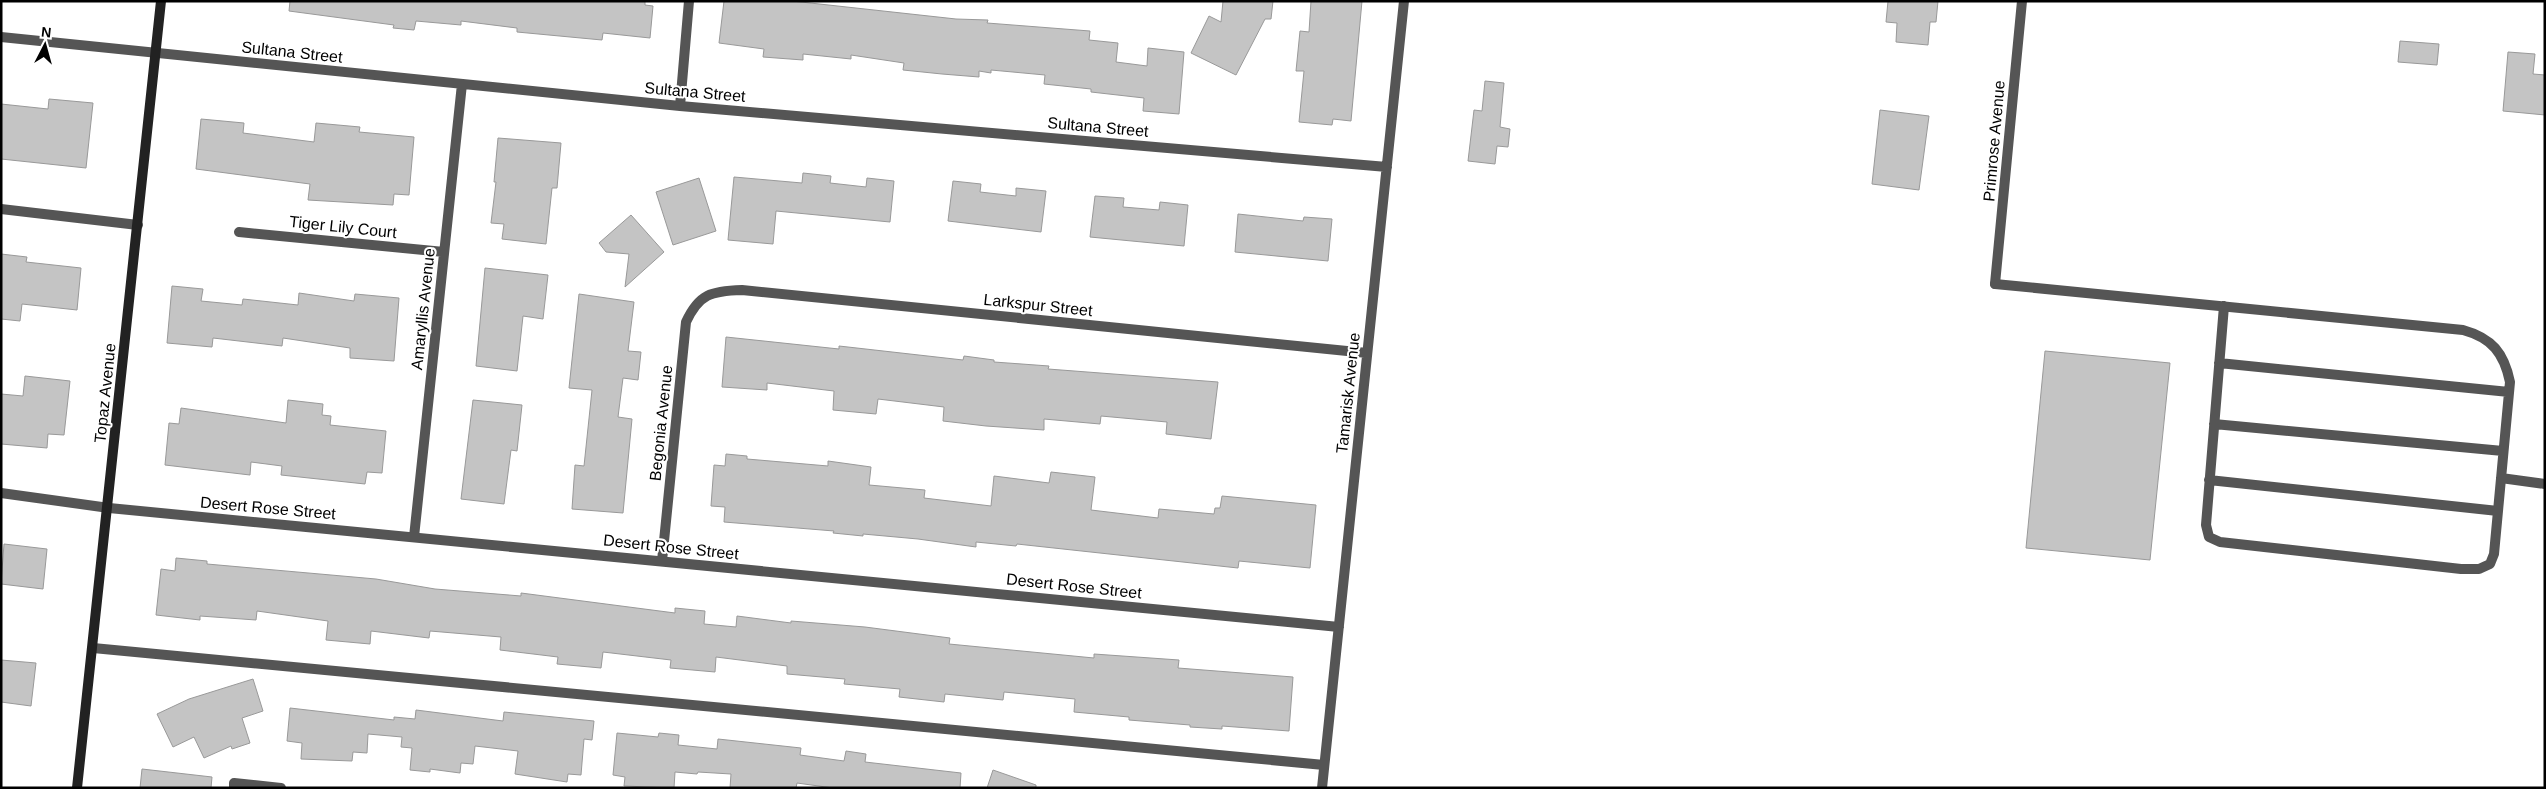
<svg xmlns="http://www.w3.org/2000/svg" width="2546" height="789" font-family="Helvetica,sans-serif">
<rect width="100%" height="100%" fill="#fff"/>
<path fill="#c4c4c4" stroke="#999" d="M290,1H645V5L653,6L650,38L603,33L602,40L517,32V28L461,21V25L416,21L414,30L393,28L394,25L289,11Z
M724,1H792L956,19L988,20L987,23L1090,31L1089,40L1118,43L1116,62L1147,66L1148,48L1184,52L1179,114L1143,111L1144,98L1091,92V89L1044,84L1045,75L991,70V73L979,71V77L942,74L903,70L904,63L851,55V59L803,54V60L763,57L764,49L719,43Z
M1223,1H1273L1271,19H1265L1236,75L1191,53L1209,16L1221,22Z
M1311,1H1362L1351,121L1333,119L1332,125L1299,122L1304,71H1296L1300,31L1309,32Z
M1888,1H1938L1936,22H1930L1928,45L1896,42L1897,23L1886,22Z
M2400,41L2439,44L2437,65L2398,62Z
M2508,52L2535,54L2533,74L2545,75V115L2503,111Z
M1485,81L1504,83L1500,127L1510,129L1508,147L1497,146L1495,164L1468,161L1474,110L1482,111Z
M49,99L93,103L86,168L1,159V104L48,109Z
M1880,110L1929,116L1919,190L1872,184Z
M201,119L244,123L243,133L314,142L316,123L360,127L359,132L414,137L409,195L394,194L393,205L308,200L310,184L196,169Z
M498,138L561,143L557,188H552L546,244L502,239L504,224L491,223L496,182H494Z
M803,173L831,176L830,183L866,187L867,178L894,181L890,222L776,211L773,244L728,240L734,177L802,183Z
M699,178L716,231L673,245L656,192Z
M953,181L981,184L980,192L1016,196V188L1046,191L1041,232L948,221Z
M1095,196L1124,198L1123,207L1159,210L1160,202L1188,205L1184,246L1090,237Z
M1238,214L1303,221L1304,217L1332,219L1328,261L1235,252Z
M631,215L664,252L625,287L629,254L606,252L599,243Z
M1,254L27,257L26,262L81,268L77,310L22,304L20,321L1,319Z
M485,268L548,275L543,319L523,316L517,371L476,366Z
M172,286L203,289L201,301L242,305L243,299L298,305L299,293L354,301L355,294L399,298L394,361L350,358V348L283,338L282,346L213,338L212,347L167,343Z
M579,294L634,302L628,351L641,352L638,380L623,378L618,417L632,419L623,513L572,509L575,465L584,466L592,390L569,388Z
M726,337L839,349V346L963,360L964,356L994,360V362L1049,366L1048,369L1218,382L1211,439L1166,434L1167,422L1101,416L1100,424L1044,419V430L986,426L943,421L944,407L878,399L876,414L833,410L834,391L767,383V390L722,387Z
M2045,351L2170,363L2150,560L2026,548Z
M25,376L70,381L64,435L48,434L47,448L1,444V394L23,396Z
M288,400L323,404L322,415L331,416L330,425L386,431L382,473L367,472L365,484L281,475L282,466L251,462L250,475L165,465L169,423L179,424L181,408L286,423Z
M473,400L522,405L517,451L511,450L504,504L461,499Z
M726,454L747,456V459L828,466V461L871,467L869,485L925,490L924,498L991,506L994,476L1049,483L1051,472L1095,477L1091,510L1158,518L1159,509L1214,514L1215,508H1220L1222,496L1316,505L1310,568L1239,561L1238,568L1017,544L1016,546L976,542V547L918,539L863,534V536L833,533L834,531L724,522L725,507L711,506L714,465L725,466Z
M4,544L47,549L43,589L1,584Z
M176,558L207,561V564L376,579L435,589L521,596V593L675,613V608L705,611L704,624L736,627L737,616L791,623V621L865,627L950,638L949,644L1094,658V654L1179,660L1178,668L1293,677L1289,731L1222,726V729L1190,727V725L1129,720V717L1074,712L1075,699L1004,692L1003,700L945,694L944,702L899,697L900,689L844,684L845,679L787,674V666L716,657L715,672L670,668L671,660L603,652L601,668L557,664L558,657L500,650L501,637L430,631L429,638L371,631L370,644L326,640L328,621L257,611L256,620L200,616V620L156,615L161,569L175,571Z
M1,660L36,663L31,706L1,702Z
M253,679L263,711L242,718L250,743L232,749L231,746L204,758L194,737L173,747L157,714L189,699Z
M290,708L394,720V717L415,719L416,710L503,721L504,712L594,721L592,740L584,739L581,775L568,774L567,782L515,774L518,751L475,746L473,764L461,763L460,773L430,769V772L410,770L412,748L401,747L402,737L368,734L367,753L353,752L352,761L301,759L302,743L287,741Z
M617,733L658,737L659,733L679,735L678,745L717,749L718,739L801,748L800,755L844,761L846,751L866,754L865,762L961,773L960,788H833L797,783L796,788H730L731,774L698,772L697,774L675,772L674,788L624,786L625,777L613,775Z
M142,769L212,777L211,788H140Z
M993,770L1036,785V788H987Z"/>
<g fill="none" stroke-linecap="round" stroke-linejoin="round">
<path stroke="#555" stroke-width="10" d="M1995,284L2463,330C2492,338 2504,353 2510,382L2494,554L2490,564L2479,569H2461L2220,542L2209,537L2206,525L2224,306
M2219,363L2509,392
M2214,424L2503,451
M2501,478L2545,484
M2209,480L2498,511
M93,648L1324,765"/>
<path stroke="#555" stroke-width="10" d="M1,37L680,106L1387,167
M680,106L689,1
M1,209L138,225
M239,232L444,252
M1995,284L2022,1
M1,493L109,508L1339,627
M414,537L462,84
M662,561L686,322C699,294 711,291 742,290L1367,353
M234,788V783L281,788
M1322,788L1404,1"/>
<path stroke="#222" stroke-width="10" d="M77,788L161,1"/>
</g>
<g text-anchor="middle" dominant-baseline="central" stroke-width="4" stroke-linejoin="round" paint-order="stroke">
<g font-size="16" fill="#000" stroke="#fff">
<text transform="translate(292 52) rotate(6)">Sultana Street</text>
<text transform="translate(695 92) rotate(5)">Sultana Street</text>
<text transform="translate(1098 127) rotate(5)">Sultana Street</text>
<text transform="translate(1994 141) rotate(-85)">Primrose Avenue</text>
<text transform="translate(343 227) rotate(6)">Tiger Lily Court</text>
<text transform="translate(1038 305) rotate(6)">Larkspur Street</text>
<text transform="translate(423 309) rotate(-84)">Amaryllis Avenue</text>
<text transform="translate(105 393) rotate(-84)">Topaz Avenue</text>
<text transform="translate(1348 393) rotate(-84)">Tamarisk Avenue</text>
<text transform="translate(661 423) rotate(-84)">Begonia Avenue</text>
<text transform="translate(268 508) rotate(5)">Desert Rose Street</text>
<text transform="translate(671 547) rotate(6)">Desert Rose Street</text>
<text transform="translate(1074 586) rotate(6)">Desert Rose Street</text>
</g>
</g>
<rect width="2546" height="789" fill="none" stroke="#000000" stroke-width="5"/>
<g transform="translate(45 45) rotate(6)" stroke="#ffffff" stroke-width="4" paint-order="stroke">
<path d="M0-4L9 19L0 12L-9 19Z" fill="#000000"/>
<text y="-8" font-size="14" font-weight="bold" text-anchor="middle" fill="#000000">N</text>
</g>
</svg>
